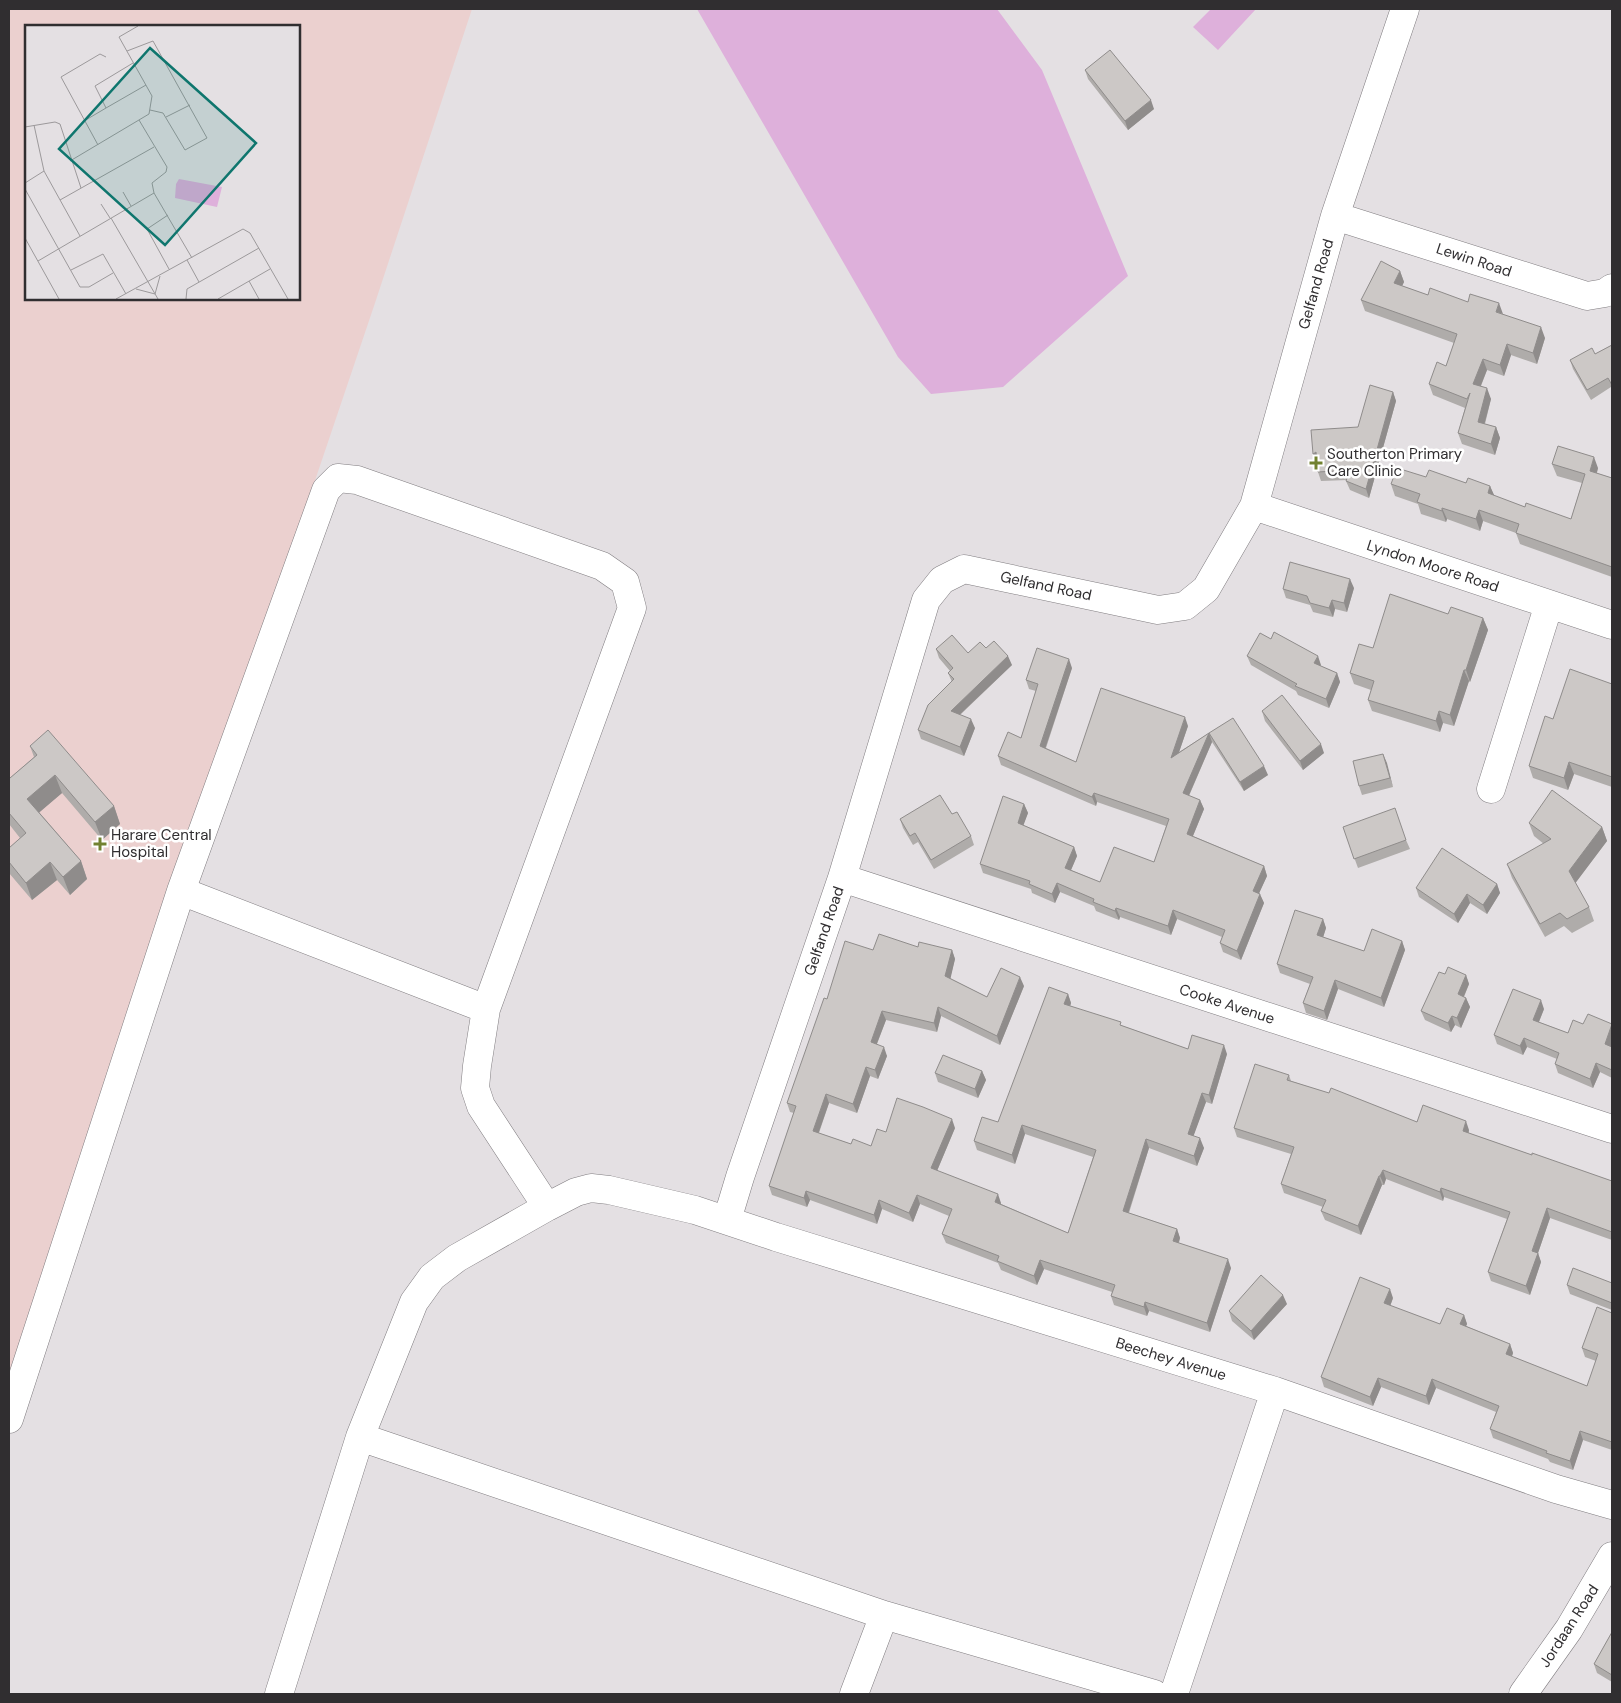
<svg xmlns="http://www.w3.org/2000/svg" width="1621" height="1703" font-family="'DM Sans',sans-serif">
<rect width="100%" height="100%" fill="#e4e0e3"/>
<path fill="#ebd0cf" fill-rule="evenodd" d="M9,9H472L375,303L9,1386ZM26,26H299V299H26Z"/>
<path fill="#deb0db" d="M697,9H997L1042,70L1128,276L1003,387L931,394L898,357Z
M1211,9H1256L1218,50L1193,27Z"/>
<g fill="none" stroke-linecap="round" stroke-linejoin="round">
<g stroke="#807d80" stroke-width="29">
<path id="minor" d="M1335,216L1587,296L1605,293L1612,288
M1254,506L1612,625
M1491,789L1549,604
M842,878L1612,1129
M181,891L486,1009
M727,1220L740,1177L842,878L926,600L942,580L964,569L1158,610L1185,606L1206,589L1254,506L1335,216L1405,9
M9,1419L181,891L326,490L338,478L357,480L602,566L625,582L632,608L486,1009L477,1066L475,1088L481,1106L547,1207
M360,1437L884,1615L854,1694
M884,1615L1154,1694
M279,1694L360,1437L414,1302L432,1277L457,1258L547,1207L576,1192L591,1188L609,1190L695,1210L776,1237L1275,1391L1556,1489L1612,1505
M1174,1694L1275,1391
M1523,1694L1569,1629L1612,1556"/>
</g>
<use href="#minor" stroke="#fff" stroke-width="28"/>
</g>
<path fill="#afacaa" d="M1085,70L1154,109L1128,130L1088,79Z
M1400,271L1404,282L1402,286L1428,295L1468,302L1503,314L1545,338L1537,364L1511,355L1504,376L1487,370L1481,386L1491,399L1485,424L1496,427L1500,438L1495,455L1462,444L1458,433L1465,408L1433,395L1429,384L1446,366L1454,343L1365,311L1361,300Z
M1612,345V389L1611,387L1591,400L1573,369L1570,360L1595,354Z
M1393,392L1396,401L1369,498L1350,490L1346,481L1347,480L1321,481L1318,472L1317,463H1316L1313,454L1358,427Z
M1552,464L1598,468L1597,473L1612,478V577L1520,544L1516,533L1483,521L1480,531L1447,519L1446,522L1421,514L1418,504L1395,496L1391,484L1426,477L1490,486L1494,496L1525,507L1571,519L1582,483L1557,476Z
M1354,588L1347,612L1335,609L1333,617L1313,612L1310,605L1286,598L1283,589Z
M1448,614L1483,618L1488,630L1470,682L1469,681L1454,726L1443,723L1440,732L1372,711L1368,700L1371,690L1354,684L1350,673L1373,648Z
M986,648L1012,665L960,715L975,728L964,756L921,739L918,730L952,682L948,673L950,671L939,658L936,649L968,653Z
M1247,656L1321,665L1320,666L1337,673L1340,682L1329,708L1298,695L1296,691L1251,665Z
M1072,668L1046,748L1076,762L1188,726L1179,752L1209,733L1212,742L1189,796L1200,800L1204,809L1193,836L1264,866L1267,876L1259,893L1264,903L1241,960L1223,952L1220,943L1222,937L1177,919L1171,935L1120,917L1119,920L1096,911L1094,906L1060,892L1055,903L1032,893L1031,889L983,873L980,864L1024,804L1028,813L1023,825L1074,847L1077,856L1071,870L1100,882L1154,862L1166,826L1097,802L1096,806L1001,765L998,756L1021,738L1036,691L1029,689L1026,680Z
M1612,684V787L1574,774L1568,790L1533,778L1529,766L1553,719Z
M1262,711L1324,753L1303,770L1265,721Z
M1209,733L1268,775L1244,791L1212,742Z
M30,746L114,806L120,824L102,840L62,793L39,812L81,861L87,879L70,895L57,880L32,900L9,873V848L20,838L9,824V777L10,778L34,757Z
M1383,754L1393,787L1362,795L1359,786Z
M952,814L971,836L974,845L934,869L918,842L913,845L903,828L900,819Z
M1529,823L1602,827L1607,841L1575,883L1589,907L1594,921L1572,933L1564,926L1545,937L1512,878L1507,864L1544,844L1534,836Z
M1343,827L1406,840L1410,849L1358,868Z
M1497,884L1500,893L1487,914L1470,903L1458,923L1419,897L1416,888Z
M1323,919L1326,928L1323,937L1364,951L1402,941L1405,950L1384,1007L1338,989L1327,1020L1306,1013L1303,1003L1310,984L1280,973L1277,964Z
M918,947L952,950L955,959L950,978L987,997L1024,986L1000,1045L941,1016L937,1032L886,1020L877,1044L887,1056L878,1079L870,1076L857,1113L829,1103L819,1133L851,1144L871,1146L886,1132L955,1128L937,1171L1001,1203V1204L1068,1233L1093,1157L1025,1134L1015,1164L977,1150L974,1141L998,1122L1068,994L1071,1003L1070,1006L1123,1026L1188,1049L1227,1054L1212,1104L1206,1102L1193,1136L1204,1148L1197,1166L1149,1148L1129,1213L1177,1229L1180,1238L1179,1243L1231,1268L1210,1332L1149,1311L1147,1316L1114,1305L1111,1296L1112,1292L1044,1269L1037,1285L1001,1270L998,1263L946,1243L942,1234L949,1216L920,1204L913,1222L882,1209L877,1224L810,1200L807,1207L772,1195L769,1186L794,1113L790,1112L787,1103L827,999L873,950Z
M1445,974L1466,975L1469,984L1464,997L1466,998L1470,1007L1461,1028L1455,1025L1451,1032L1425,1020L1421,1011Z
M1544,1009L1539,1022L1568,1033L1583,1024H1612V1043L1611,1046L1612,1047V1078L1600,1072L1593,1088L1558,1073L1555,1064L1557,1059L1527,1047L1523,1055L1497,1044L1494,1035Z
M982,1071L986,1080L978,1098L938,1082L935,1073Z
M1289,1075L1291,1081L1417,1122L1469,1130V1133L1532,1155L1612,1181V1240L1550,1218L1538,1253L1541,1262L1530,1295L1491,1281L1488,1272L1507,1219L1444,1197L1443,1201L1386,1179L1384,1185H1382L1361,1235L1325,1220L1321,1211L1323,1207L1284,1193L1281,1184L1291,1154L1237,1137L1234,1128Z
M1612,1283V1310L1570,1294L1567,1285Z
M1393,1298L1390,1306L1440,1324L1464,1315L1467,1324L1466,1326L1510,1344L1513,1353L1512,1357L1587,1386L1596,1361L1585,1357L1582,1348L1612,1313V1450L1583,1440L1573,1470L1550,1462L1548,1459L1493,1438L1490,1429L1496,1412L1436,1388L1429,1405L1381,1387L1373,1406L1324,1387L1321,1377Z
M1287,1304L1254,1340L1232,1321L1229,1311Z
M1612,1632V1682L1597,1673L1594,1664Z"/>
<path fill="#8f8c8b" d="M1151,100L1154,109L1128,130L1125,121Z
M1400,271L1404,282L1398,294L1394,283Z
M1499,303L1503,314L1496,312Z
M1541,327L1545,338L1537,364L1533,353Z
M1507,344L1511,355L1504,376L1500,365Z
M1483,359L1487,370L1477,395L1473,384Z
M1487,388L1491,399L1482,433L1478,422Z
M1393,392L1396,401L1369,498L1366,489Z
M1496,427L1500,438L1495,455L1491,444Z
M1316,452L1320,461L1316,463L1313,454Z
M1594,457L1598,468L1594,482L1590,471Z
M1490,486L1495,497L1488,493Z
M1442,508L1447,519L1446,522L1442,511Z
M1479,510L1483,521L1480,531L1476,519Z
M1350,579L1354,588L1347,612L1344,603Z
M1332,600L1335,609L1333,617L1329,608Z
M1483,618L1488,630L1470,682L1466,670Z
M1008,656L1012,665L954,720L951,711Z
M1318,656L1321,665L1317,672L1314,663Z
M1069,659L1072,668L1043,755L1040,746Z
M1464,670L1469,681L1454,726L1450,715Z
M1337,673L1340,682L1329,708L1326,699Z
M1439,711L1443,723L1440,732L1436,721Z
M1185,717L1188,726L1174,767L1171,758Z
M971,719L975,728L964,756L960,747Z
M1209,733L1212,742L1186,802L1183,793Z
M1321,744L1324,753L1303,770L1300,761Z
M1383,754L1387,763L1393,787L1390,778Z
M1569,762L1574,774L1568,790L1564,778Z
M1264,766L1268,775L1244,791L1240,782Z
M55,775L62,793L34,817L27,799Z
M1094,793L1097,802L1096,806L1092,797Z
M1200,800L1204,809L1190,843L1187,834Z
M1024,804L1028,813L1021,832L1018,823Z
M114,806L120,824L102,840L95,822Z
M1602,827L1607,841L1574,885L1569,871Z
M1074,847L1077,856L1068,877L1065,868Z
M81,861L87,879L70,895L63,877Z
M50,862L57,880L32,900L26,883Z
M1264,866L1267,876L1256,900L1253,891Z
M1057,883L1060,892L1055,903L1052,894Z
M1497,884L1500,893L1487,914L1483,905Z
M1260,894L1264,903L1241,960L1237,951Z
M1467,894L1470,903L1458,923L1454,914Z
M1116,908L1120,917L1119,920L1115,911Z
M1173,910L1177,919L1171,935L1168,926Z
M1323,919L1326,928L1321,944L1317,935Z
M1402,941L1405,950L1384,1007L1381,998Z
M952,950L955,959L949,985L945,976Z
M1466,975L1469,984L1461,1003L1458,994Z
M1020,977L1024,986L1000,1045L997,1036Z
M1335,980L1338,989L1327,1020L1324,1011Z
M1068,994L1071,1003L1068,1013L1064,1004Z
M1466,998L1470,1007L1461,1028L1457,1018Z
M1541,1000L1544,1009L1536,1029L1533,1020Z
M938,1007L941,1016L937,1032L934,1023Z
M882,1011L886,1020L874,1051L871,1042Z
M1452,1016L1455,1025L1451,1032L1448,1023Z
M1612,1025V1043L1608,1053L1605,1044Z
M1524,1038L1527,1047L1523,1055L1520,1046Z
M1224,1045L1227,1054L1212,1104L1209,1095Z
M884,1047L887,1056L878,1079L875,1070Z
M1596,1063L1600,1072L1593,1088L1590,1079Z
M866,1067L870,1076L857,1113L853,1104Z
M982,1071L986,1080L978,1098L975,1089Z
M1202,1093L1206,1102L1191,1143L1188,1134Z
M826,1094L829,1103L816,1140L813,1131Z
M952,1119L955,1128L934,1178L931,1168Z
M1466,1121L1469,1130L1466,1140L1463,1131Z
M1022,1125L1025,1134L1015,1164L1012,1155Z
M1200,1138L1204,1148L1197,1166L1194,1156Z
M1146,1139L1149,1148L1126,1220L1123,1211Z
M1383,1170L1386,1179L1384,1185L1380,1176Z
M1379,1176L1382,1185L1361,1235L1358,1226Z
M1441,1188L1444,1197L1443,1201L1440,1192Z
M806,1191L810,1200L807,1207L804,1198Z
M998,1194L1001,1203L998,1211L995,1202Z
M917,1195L920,1204L913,1222L909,1213Z
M879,1200L882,1209L877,1224L874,1215Z
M1547,1208L1550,1218L1538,1253L1541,1262L1530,1295L1526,1286L1532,1251Z
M1177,1229L1180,1238L1176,1250L1173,1241Z
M1228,1259L1231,1268L1210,1332L1207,1323Z
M1040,1260L1044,1269L1037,1285L1034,1276Z
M1390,1289L1393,1298L1388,1312L1384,1303Z
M1283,1295L1287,1304L1254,1340L1251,1331Z
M1145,1302L1149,1311L1147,1316L1144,1307Z
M1464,1315L1467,1324L1463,1333L1460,1324Z
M1510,1344L1513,1353L1509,1363L1506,1354Z
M1378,1378L1381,1387L1373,1406L1370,1397Z
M1432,1379L1436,1388L1429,1405L1426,1396Z
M1580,1431L1583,1440L1573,1470L1570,1461Z"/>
<path fill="#ccc8c6" stroke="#8f8c8b" d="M1110,50L1151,100L1125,121L1085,70Z
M1381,261L1400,271L1394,283L1428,295L1430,288L1468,302L1470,294L1499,303L1496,312L1541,327L1533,353L1507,344L1500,365L1483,359L1473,384L1487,388L1478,422L1496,427L1491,444L1458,433L1470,393L1467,399L1429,384L1437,362L1446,366L1457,334L1361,300Z
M1612,345V385L1608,378L1587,390L1570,360L1592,348L1595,354Z
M1370,385L1393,392L1366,489L1346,481L1350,470L1318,472L1316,452L1313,454L1311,430L1358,427Z
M1558,446L1594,457L1590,471L1612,478V567L1516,533L1519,524L1479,510L1476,519L1442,508V511L1417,502L1420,494L1391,484L1397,468L1426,477L1429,470L1466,483L1468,478L1490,486L1488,493L1525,507L1526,503L1571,519L1585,474L1552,464Z
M1290,562L1350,579L1344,603L1332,600L1329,608L1310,603L1307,596L1283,589Z
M1390,594L1448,614L1451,607L1483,618L1466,670H1464L1450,715L1439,711L1436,721L1368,700L1374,681L1350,673L1359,644L1373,648Z
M1274,632L1318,656L1314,663L1337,673L1326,699L1295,686L1297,684L1247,656L1260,633L1271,639Z
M952,635L968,653L980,642L986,648L994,641L1008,656L951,711L971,719L960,747L918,730L928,705L954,679L948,673L953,668L936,649Z
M1037,648L1069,659L1040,746L1076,762L1101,688L1185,717L1171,758L1209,733L1183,793L1200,800L1187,834L1264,866L1253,891L1260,894L1237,951L1220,943L1225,930L1173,910L1168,926L1116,908L1115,911L1093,902L1094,899L1057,883L1052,894L1029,884L1030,881L980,864L1003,796L1024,804L1018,823L1074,847L1065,868L1100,882L1114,847L1154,862L1169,819L1094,793L1092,797L998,756L1008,732L1021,738L1038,684L1026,680Z
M1570,669L1612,684V777L1569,762L1564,778L1529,766L1545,716L1553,719Z
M1282,695L1321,744L1300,761L1262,711Z
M1233,718L1264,766L1240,782L1209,733Z
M48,730L114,806L95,822L55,775L27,799L81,861L63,877L50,862L26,883L9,862V848L26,833L9,813V777L10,778L37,755L30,746Z
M1383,754L1390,778L1359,786L1353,761Z
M1552,790L1602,827L1569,871L1589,907L1567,919L1560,913L1540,924L1507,864L1551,839L1529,823Z
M940,795L952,814L957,812L971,836L931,860L915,833L910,836L900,819Z
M1395,808L1406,840L1354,859L1343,827Z
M1442,848L1497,884L1483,905L1467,894L1454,914L1416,888Z
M1295,910L1323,919L1317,935L1364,951L1372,929L1402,941L1381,998L1335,980L1324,1011L1303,1003L1313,977L1277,964Z
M879,934L918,947L919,942L952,950L945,976L987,997L1001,968L1020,977L997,1036L938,1007L934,1023L882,1011L871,1042L884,1047L875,1070L866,1067L853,1104L826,1094L813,1131L851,1144L853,1139L871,1146L877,1129L886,1132L897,1098L923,1107L952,1119L931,1168L998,1194L995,1202L1068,1233L1096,1150L1022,1125L1012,1155L974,1141L982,1117L998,1122L1049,987L1068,994L1064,1004L1121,1022L1120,1025L1188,1049L1192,1035L1224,1045L1209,1095L1202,1093L1188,1134L1200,1138L1194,1156L1146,1139L1123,1211L1177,1229L1173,1241L1228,1259L1207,1323L1145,1302L1144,1307L1111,1296L1115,1285L1040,1260L1034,1276L997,1261L999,1256L942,1234L952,1209L917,1195L909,1213L879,1200L874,1215L806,1191L804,1198L769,1186L796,1106L787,1103L824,998L827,999L845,941L873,950Z
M1448,967L1466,975L1458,994L1466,998L1457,1018L1452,1016L1448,1023L1421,1011L1439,972L1445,974Z
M1513,989L1541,1000L1533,1020L1568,1033L1573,1020L1583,1024L1588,1014L1612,1024L1605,1044L1612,1047V1070L1596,1063L1590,1079L1555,1064L1559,1053L1524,1038L1520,1046L1494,1035Z
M943,1055L982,1071L975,1089L935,1073Z
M1255,1064L1289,1075L1287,1080L1329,1093L1331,1088L1417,1122L1423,1105L1466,1121L1463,1131L1532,1155V1153L1612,1181V1232L1547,1208L1532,1251L1538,1253L1526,1286L1488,1272L1510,1212L1441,1188L1440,1192L1383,1170L1380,1176H1379L1358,1226L1321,1211L1326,1200L1281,1184L1294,1147L1234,1128Z
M1573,1268L1612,1283V1303L1567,1285Z
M1261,1275L1283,1295L1251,1331L1229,1311Z
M1360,1277L1390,1289L1384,1303L1440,1324L1447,1308L1464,1315L1460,1324L1510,1344L1506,1354L1587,1386L1598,1354L1582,1348L1597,1307L1612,1313V1442L1580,1431L1570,1461L1546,1453L1547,1451L1490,1429L1499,1406L1432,1379L1426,1396L1378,1378L1370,1397L1321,1377Z
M1612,1632V1675L1594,1664Z"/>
<g fill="#728231" stroke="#fff" stroke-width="2">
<path d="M1313.5 455.5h5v5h5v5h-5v5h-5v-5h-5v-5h5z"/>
<path d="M97.5 836.5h5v5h5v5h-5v5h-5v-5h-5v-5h5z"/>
</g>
<g text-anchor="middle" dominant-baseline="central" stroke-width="5" stroke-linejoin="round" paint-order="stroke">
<g font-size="15" fill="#302e30" stroke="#fff">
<text transform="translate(1474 260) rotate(18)">Lewin Road</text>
<text transform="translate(1316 284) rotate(-74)">Gelfand Road</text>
<text transform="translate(1433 566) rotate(18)">Lyndon Moore Road</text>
<text transform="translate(1046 586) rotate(12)">Gelfand Road</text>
<text transform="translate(824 931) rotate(-71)">Gelfand Road</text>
<text transform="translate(1227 1004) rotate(18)">Cooke Avenue</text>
<text transform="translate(1171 1359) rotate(17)">Beechey Avenue</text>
<text transform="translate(1569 1626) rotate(-57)">Jordaan Road</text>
</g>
<g font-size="15" fill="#302e30" stroke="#fff" text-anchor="start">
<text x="1327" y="454">Southerton Primary<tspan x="1327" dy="17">Care Clinic</tspan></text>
<text x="111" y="835">Harare Central<tspan x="111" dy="17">Hospital</tspan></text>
</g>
</g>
<g transform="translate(25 25)">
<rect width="275" height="275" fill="#e4e0e3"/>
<path d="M154,154L197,162L192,182L150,173L151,159Z" fill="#deb0db"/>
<path fill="none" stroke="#9c999b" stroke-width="1" d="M102,26L128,16L182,113L160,125L138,88L125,85M108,38L70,61L81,83L121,60M141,92L165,80M114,95L142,142L141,147L127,158L129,168L167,233M59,96L81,83M9,100L19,146L55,211M0,102L30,97L35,99L56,163M73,120L36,52L75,29L81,32M45,136L124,89L127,71L94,12L113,1M0,158L19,146M0,164L55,262H64L88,248M98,167L106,181M35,175L129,122M76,179L85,193M143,190L122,204L144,244M86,193L133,274M0,213L34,274M162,235L174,257M13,236L129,168M46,245L78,229L101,269M224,256L234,274M111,264L130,269L135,251M91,274L218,204L225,208L263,274M161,274L162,264L234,223M193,274L245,244"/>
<path fill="#0f766e" fill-opacity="0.15" stroke="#0f766e" stroke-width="2.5" d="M125,23L231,118L140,220L34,124Z"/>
<rect width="275" height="275" fill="none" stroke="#302e30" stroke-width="2.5"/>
</g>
<rect width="1621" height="1703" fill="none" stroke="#302e30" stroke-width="20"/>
</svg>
